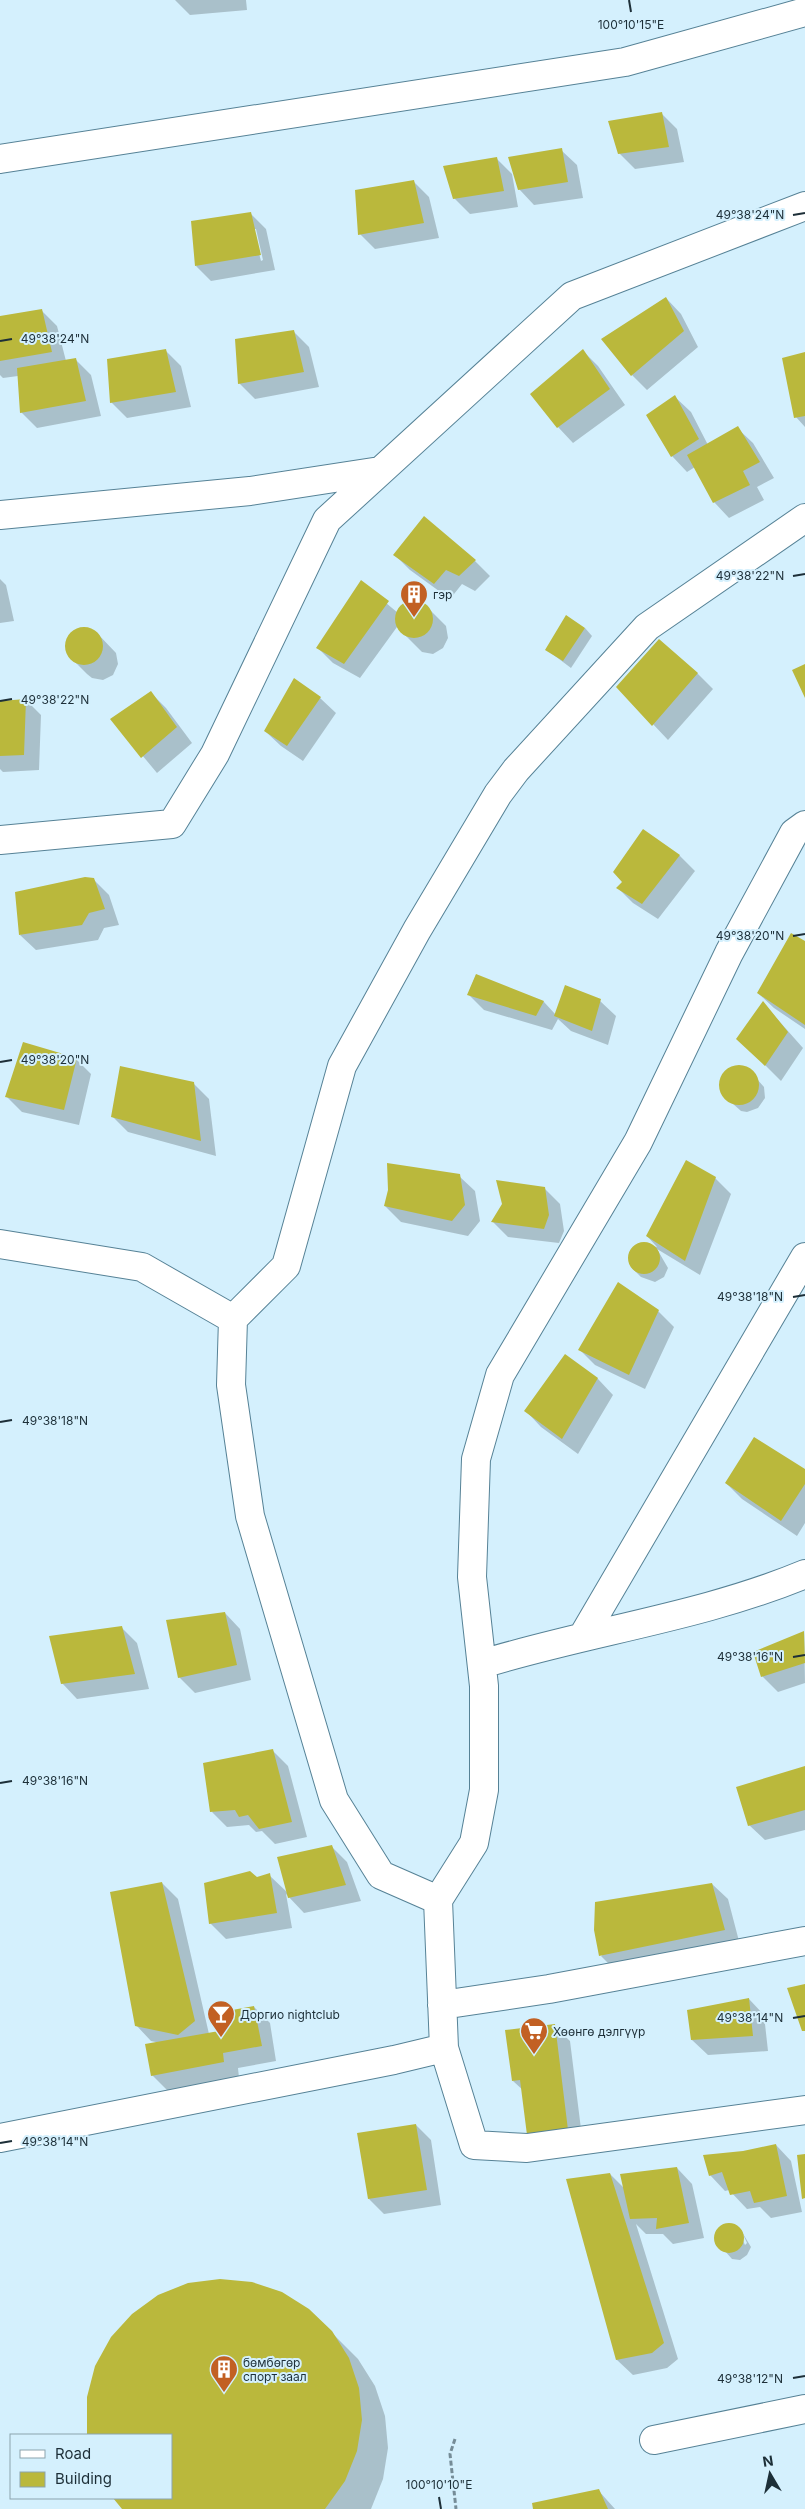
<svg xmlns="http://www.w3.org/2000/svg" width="805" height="2509" font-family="Inter,sans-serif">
<rect width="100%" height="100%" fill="#d4f0fd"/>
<path fill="#0003" fill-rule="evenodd" d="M175,0H246L247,10L190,15Z
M662,114L677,129L684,162L635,169L619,153Z
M561,150L577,165L583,198L534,205L519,189Z
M497,159L512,174L518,207L470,214L454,198Z
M414,182L429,197L439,238L375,249L360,234Z
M250,213L266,229L275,270L211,281L196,266ZM253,229H256L263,260L261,261Z
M666,298L681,314L698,347L647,390L632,375Z
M42,311L57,326L66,361L76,360L91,375L101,416L37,428L21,412L18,376L3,378L0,375V317Z
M293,331L309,347L319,387L255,399L239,383Z
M166,351L181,366L191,407L127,418L111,402Z
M583,351L598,366L625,405L573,443L558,427Z
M805,354V427L796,417Z
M675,397L691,412L708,445L737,428L753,443L774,478L757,487L764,500L729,518L714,502L695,467L687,472L672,456Z
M395,555L475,561L490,576L475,591L462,584L450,599L410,570Z
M0,579L6,585L14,621L0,623Z
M361,582L398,613L403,606L414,601L426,606L446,626L448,638L443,648L433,654L422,652L397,627L360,678L333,663L318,648Z
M84,628L96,632L116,653L118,664L113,675L103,680L92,678L87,674L71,658L66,648L69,636L73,632Z
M585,628L592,636L571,668L547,650Z
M697,673L713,689L668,740L618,687Z
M151,693L166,708L192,743L157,773L112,719Z
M320,698L336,713L303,761L281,746L265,731Z
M26,700L41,715L39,770L3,772L0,769V703Z
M643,831L680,856L695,871L658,919L633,903L618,888L624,882Z
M93,879L109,895L119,925L104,928L98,940L36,950L20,935Z
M805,943V1029L774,1008L758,993Z
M476,975L544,1002L556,1015L600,1001L616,1016L608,1045L571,1031L558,1019L552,1030L484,1010L468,994Z
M763,1003L803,1048L781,1081L754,1054Z
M76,1059L91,1074L79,1125L22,1112L7,1097Z
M743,1067L748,1069L764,1087L765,1098L758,1108L747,1112L741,1111L723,1095L720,1083L725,1072L730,1068Z
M193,1083L209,1099L216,1156L128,1132L113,1117Z
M459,1176L475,1191L480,1221L468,1236L401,1222L385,1206Z
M715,1178L731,1194L700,1275L657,1249L668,1268L664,1277L655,1282L641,1277L632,1268L629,1259L632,1249L640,1244L657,1247L647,1236Z
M544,1188L560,1204L564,1231L559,1243L508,1237L493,1222Z
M658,1311L674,1327L645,1389L595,1365L579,1349Z
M565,1356L598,1379L613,1395L578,1454L541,1427L526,1411Z
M805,1471V1523L797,1536L742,1499L726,1483Z
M225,1613L240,1629L251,1680L195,1693L179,1677Z
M122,1628L137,1643L149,1689L77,1699L62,1683Z
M804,1632L805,1683L778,1692L762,1676Z
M272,1750L288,1766L307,1837L275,1844L262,1831L256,1832L249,1825L227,1827L212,1812Z
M805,1768V1830L765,1840L749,1825Z
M332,1847L347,1862L361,1901L304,1913L286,1894L292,1928L226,1939L210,1923L256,1878L269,1875L288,1893Z
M162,1883L178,1899L209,2034L220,2032L254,2007L270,2023L276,2061L238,2068L239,2078L168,2091L152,2075L160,2043L151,2041L136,2025Z
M712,1884L728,1899L740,1945L616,1971L601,1956Z
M749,1999L764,2015L768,2051L708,2055L692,2040Z
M554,2026L570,2041L583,2145L513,2081Z
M416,2125L431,2140L441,2205L384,2214L369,2199Z
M776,2145L791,2161L802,2212L771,2218L760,2207L747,2209L729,2190L725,2191L710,2175L743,2152Z
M677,2168L692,2184L704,2238L673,2244L663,2234H646L636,2224L678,2359L667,2368L633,2375L617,2360L567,2180L610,2174L625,2189Z
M728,2225L737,2227L742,2232H739L745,2245L747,2243L742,2232L751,2247L747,2255L740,2260L732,2259L715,2240L720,2228Z
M308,2309L358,2359L375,2386L385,2416L388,2448L383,2479L371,2509H123L114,2498H171V2435H89L87,2429Z
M598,2490L615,2509H534Z"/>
<path fill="#bab83c" d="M662,112L669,147L618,154L608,121Z
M562,148L568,182L518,190L508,157Z
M497,157L504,191L453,199L443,166Z
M414,180L424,223L358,235L355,190Z
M251,212L261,255L195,266L191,221Z
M666,297L684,331L631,376L601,339Z
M42,309L52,352L0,361V316Z
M294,330L304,372L238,384L235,339Z
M166,349L176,392L110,403L107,359Z
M583,349L610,389L557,428L530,394Z
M805,352V416L794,418L782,358Z
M76,358L86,401L20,413L17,368Z
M675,395L699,439L671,457L646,415Z
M738,426L760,462L743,471L750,485L713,503L687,455Z
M424,516L476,560L459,576L446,570L434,584L393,555Z
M361,580L389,601L344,664L316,648Z
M395 619a19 19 0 1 1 38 0a19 19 0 1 1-38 0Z
M566,615L585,628L563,661L545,650Z
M65 646a19 19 0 1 1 38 0a19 19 0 1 1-38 0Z
M659,639L698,673L652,726L616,687Z
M805,664V698L792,670Z
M294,678L321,697L287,746L264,731Z
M151,691L177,727L141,758L110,719Z
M26,699L24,755L0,756V701Z
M643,829L680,855L642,904L616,888L622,882L613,872Z
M85,877L94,878L105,909L89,913L82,925L19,935L15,892Z
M791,933L805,941V1025L757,993Z
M476,974L544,1001L536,1016L467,995Z
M565,985L601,999L592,1031L554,1016Z
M763,1001L788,1032L765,1066L736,1039Z
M23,1042L77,1058L64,1110L5,1097Z
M719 1085a20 20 0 1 1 40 0a20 20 0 1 1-40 0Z
M120,1066L194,1082L201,1141L111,1117Z
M686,1160L716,1177L685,1261L646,1236Z
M387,1163L460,1174L465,1205L452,1221L384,1206L388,1190Z
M496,1180L545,1187L549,1215L544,1229L491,1222L502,1204Z
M628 1258a16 16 0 1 1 32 0a16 16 0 1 1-32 0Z
M618,1282L659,1310L629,1375L578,1350Z
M565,1354L598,1378L562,1439L524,1411Z
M754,1437L805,1469V1484L781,1521L725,1483Z
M225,1612L237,1665L178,1678L166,1620Z
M122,1626L135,1674L61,1684L49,1636Z
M804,1631L805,1663L761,1677L753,1652Z
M273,1749L292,1822L259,1829L248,1815L239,1817L235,1810L210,1812L203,1763Z
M805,1766V1810L748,1826L736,1787Z
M332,1845L346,1885L288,1898L277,1857Z
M250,1871L257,1877L270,1873L277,1913L209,1924L204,1883Z
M162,1882L195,2021L178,2035L135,2026L110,1892Z
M712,1883L725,1930L599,1956L594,1930L595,1902Z
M805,1984V2031H802L787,1988Z
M749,1998L753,2036L691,2040L687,2010Z
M254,2006L262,2046L223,2053L224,2062L151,2076L145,2044L219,2031L216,2013Z
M555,2024L568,2130L527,2135L520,2080L512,2081L505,2030Z
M416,2124L427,2190L368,2199L357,2133Z
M776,2144L787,2196L754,2203L750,2191L730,2195L722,2172L709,2176L703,2155L743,2151Z
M805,2154V2198L802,2199L797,2155Z
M677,2167L689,2223L656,2229L657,2218L630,2219L620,2174Z
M610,2173L664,2343L652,2353L616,2360L566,2179Z
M714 2238a15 15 0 1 1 30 0a15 15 0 1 1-30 0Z
M220,2279L252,2282L282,2292L309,2309L332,2331L349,2358L359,2388L362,2420L357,2451L345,2481L325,2509H122L113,2498H171V2435H87V2397L95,2366L111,2337L132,2314L158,2295L188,2283Z
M599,2489L608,2509H533L532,2503Z"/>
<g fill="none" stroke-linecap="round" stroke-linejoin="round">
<g stroke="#568296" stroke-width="30">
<path id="minor" d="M0,159L625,62L805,12
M0,515L250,491L380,471
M805,825L794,833L729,953L638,1142L500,1375L476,1459L472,1577L484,1686V1790L474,1843L438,1900L444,2048L474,2145L527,2148L805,2110
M0,840L172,824L215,754L327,520L572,296L805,206
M0,1244L142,1267L233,1319
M583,1636L805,1257
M482,1664C589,1631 702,1617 805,1574
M438,1900L381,1875L334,1800L250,1516L231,1385L233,1319L286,1266L342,1066L417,930L498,794L516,770L647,627L805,518
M442,2005L549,1989L805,1941
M0,2138L394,2060L444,2048
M654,2440L805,2409"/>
</g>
<path stroke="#758c97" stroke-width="3" stroke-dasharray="5 2.5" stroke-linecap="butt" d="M455,2439L450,2454L456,2509"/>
<use href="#minor" stroke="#fff" stroke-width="28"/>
</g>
<path fill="none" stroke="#1d2f38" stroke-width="2" d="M629,0L631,12M793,215L805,213M0,341L12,339M793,576L805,574M0,701L12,699M793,936L805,934M0,1062L12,1060M793,1297L805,1295M0,1422L12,1420M793,1657L805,1655M0,1783L12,1781M793,2018L805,2016M0,2143L12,2141M793,2378L805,2376M439,2497L441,2509"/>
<defs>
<g id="building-pin" transform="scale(1.4375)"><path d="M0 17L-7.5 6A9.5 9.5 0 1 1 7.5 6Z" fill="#c26023" stroke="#d4f0fd"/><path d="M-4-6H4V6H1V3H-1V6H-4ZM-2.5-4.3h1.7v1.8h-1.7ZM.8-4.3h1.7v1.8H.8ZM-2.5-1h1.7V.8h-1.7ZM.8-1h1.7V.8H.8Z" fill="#fff"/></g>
<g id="bar-pin" transform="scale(1.4375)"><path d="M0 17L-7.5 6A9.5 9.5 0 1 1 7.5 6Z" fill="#c26023" stroke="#d4f0fd"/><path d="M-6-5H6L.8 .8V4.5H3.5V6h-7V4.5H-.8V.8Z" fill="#fff"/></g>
<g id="supermarket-pin" transform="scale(1.4375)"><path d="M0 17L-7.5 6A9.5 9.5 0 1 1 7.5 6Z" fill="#c26023" stroke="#d4f0fd"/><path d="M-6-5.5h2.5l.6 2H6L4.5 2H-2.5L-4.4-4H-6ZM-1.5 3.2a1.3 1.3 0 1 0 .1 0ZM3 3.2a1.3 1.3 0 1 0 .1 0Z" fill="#fff"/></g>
</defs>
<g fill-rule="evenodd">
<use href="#building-pin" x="414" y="594"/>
<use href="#bar-pin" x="221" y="2014"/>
<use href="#supermarket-pin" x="534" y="2031"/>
<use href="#building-pin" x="224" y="2369"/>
</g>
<g text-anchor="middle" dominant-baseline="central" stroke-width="4" stroke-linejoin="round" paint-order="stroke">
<g font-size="12" fill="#1d2f38" stroke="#d4f0fd" text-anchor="start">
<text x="433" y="594">гэр</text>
<text x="240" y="2014">Доргио nightclub</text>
<text x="553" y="2031">Хөөнгө дэлгүүр</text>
<text x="243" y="2362">бөмбөгөр<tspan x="243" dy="14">спорт заал</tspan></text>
</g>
</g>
<g font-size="12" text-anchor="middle" fill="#1d2f38" stroke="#d4f0fd" stroke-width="4" stroke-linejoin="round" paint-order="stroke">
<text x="631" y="29">100°10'15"E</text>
<text x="750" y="219">49°38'24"N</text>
<text x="55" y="343">49°38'24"N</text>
<text x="750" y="580">49°38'22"N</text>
<text x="55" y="704">49°38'22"N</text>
<text x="750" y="940">49°38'20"N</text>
<text x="55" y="1064">49°38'20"N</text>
<text x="750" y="1301">49°38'18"N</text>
<text x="55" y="1425">49°38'18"N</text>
<text x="750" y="1661">49°38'16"N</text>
<text x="55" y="1785">49°38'16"N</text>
<text x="750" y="2022">49°38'14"N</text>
<text x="55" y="2146">49°38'14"N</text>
<text x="750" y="2383">49°38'12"N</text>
<text x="439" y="2489">100°10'10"E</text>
</g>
<rect x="10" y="2434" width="162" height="65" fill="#d4f0fd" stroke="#8ba3ae"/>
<rect x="20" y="2450" width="25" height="8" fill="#ffffff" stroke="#8ba3ae"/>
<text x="55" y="2459" font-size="15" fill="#1d2f38">Road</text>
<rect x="20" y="2472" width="25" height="15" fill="#bab83c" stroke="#8ba3ae"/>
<text x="55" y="2484" font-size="15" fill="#1d2f38">Building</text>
<g transform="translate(770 2474) rotate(351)" stroke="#d4f0fd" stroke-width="4" paint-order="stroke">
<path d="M0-4L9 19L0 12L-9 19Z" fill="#1d2f38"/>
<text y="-8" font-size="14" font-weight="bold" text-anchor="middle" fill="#1d2f38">N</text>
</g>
</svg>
